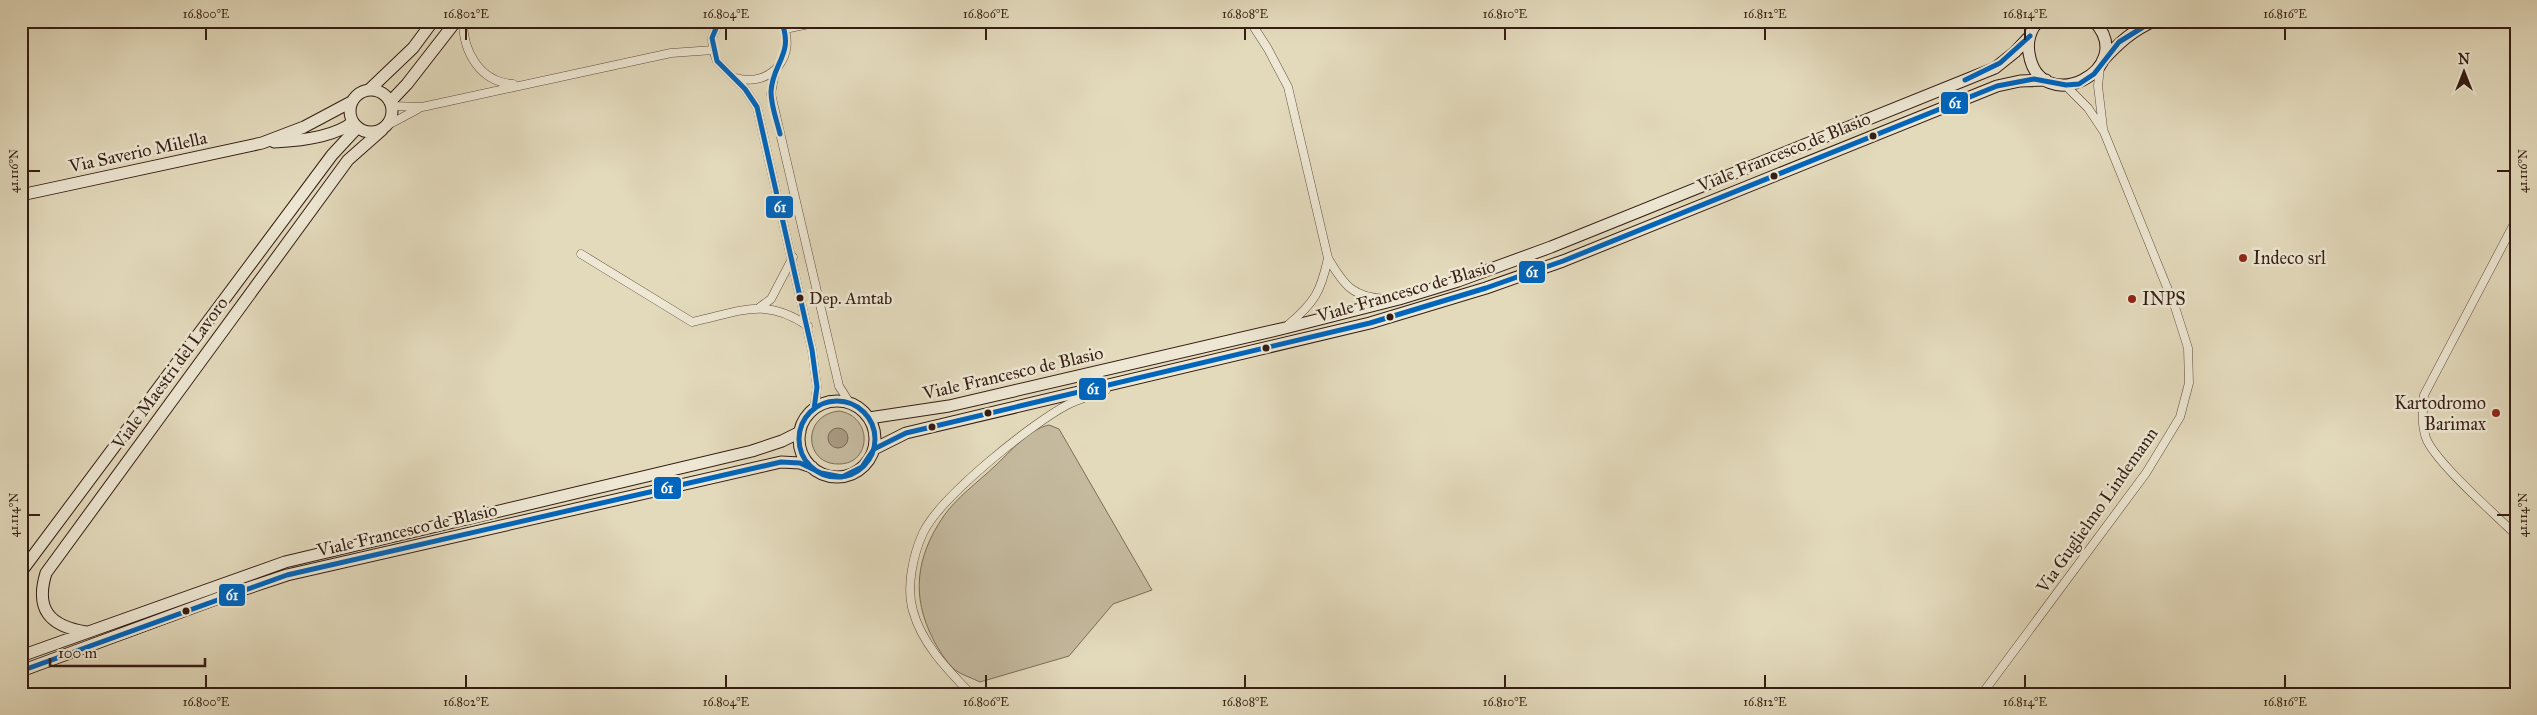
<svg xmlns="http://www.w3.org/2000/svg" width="2537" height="715" font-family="'IM FELL Great Primer',serif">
<rect width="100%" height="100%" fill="#e3dabc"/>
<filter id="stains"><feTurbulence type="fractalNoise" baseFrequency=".004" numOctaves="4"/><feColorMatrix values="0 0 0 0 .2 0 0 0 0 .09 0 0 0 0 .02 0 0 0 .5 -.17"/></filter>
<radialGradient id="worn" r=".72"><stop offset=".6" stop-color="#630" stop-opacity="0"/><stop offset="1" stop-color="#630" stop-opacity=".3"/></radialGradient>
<path fill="#c5ba9f" stroke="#7d6c59" d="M839,411C873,416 872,464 839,464C804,465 801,415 839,411Z
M1049,425L1059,429L1152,590L1113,604L1069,656L980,682C972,678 962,675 955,670C947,663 938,649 933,639C911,596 916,557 943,517C956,498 978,482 995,466C1010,452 1029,429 1049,425Z"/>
<path fill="#a89a83" stroke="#7a6856" d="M828 438a10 10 0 1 1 20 0a10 10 0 1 1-20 0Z"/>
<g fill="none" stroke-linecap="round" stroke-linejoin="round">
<g stroke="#604c3d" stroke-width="9">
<path id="street" d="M463,21C463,52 480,82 513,84
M719,21L712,38L713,50L717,61L745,89L757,107L812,350L817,387L814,409
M1250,21L1268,49L1288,87L1328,258C1344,286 1354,298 1387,299
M785,29L823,21
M2100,67L2098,86L2103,128
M775,71L771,94L839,386L849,402
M736,78C772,88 799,54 781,21
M392,106L422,107L671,53L713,50
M388,125L418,109
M2516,220L2424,395C2423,410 2421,424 2426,438C2435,462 2495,514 2516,535
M581,254L692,322C740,312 764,296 808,326
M760,307L771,299L793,257
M1288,325C1314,303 1321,292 1328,258
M971,694C948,670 922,644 913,611C906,587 913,555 923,533C940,497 1031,424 1067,405C1079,399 1093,395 1106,390
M1982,694L2146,473L2180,417L2189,383L2188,348L2175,307L2104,132L2088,108L2066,86"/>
</g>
<g stroke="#351d13" stroke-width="13">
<path id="secondary" d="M2039,21C2030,29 2027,42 2029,53C2039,119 2140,70 2094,21
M2103,60C2119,43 2133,30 2154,21
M350 111a21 21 0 1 1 42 0a21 21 0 1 1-42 0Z
M369,90L413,48L433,21
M390,102L407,84L456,21
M274,142C298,141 333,138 353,122
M21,195L262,143L304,127L351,102
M799 439a38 38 0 1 1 76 0a38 38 0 1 1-76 0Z
M869,418L949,406L1285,328L1399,299L1458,281L1551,247L1995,68L2015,52L2030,36
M874,449L906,433L1370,323L1486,288L1563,261L1997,86L2020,81L2046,80
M21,572L332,155L357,128
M86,632C49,626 35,609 46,573L348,160L382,130
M21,656L285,562L752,451L782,441L800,432
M21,671L227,595L287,575L781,462L800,463L812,467"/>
</g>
<use href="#street" stroke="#ede7d3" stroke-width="8"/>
<use href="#secondary" stroke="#ede7d3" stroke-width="11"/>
<g stroke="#ede7d3" stroke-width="9">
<path id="bus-1" d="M719,21L712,38L717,61L745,89L757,107L812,350L817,387L814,409
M1965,80L2000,63L2030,36
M780,134C777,121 771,106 771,92C772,63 795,54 781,21
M799 439a38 38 0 1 1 76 0a38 38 0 1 1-76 0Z
M874,449L906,433L1370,323L1486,288L1563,261L1997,86L2034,79L2066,85L2079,84L2094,74L2119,42L2153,21
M21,671L287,575L781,462L800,463L821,473L842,477L862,467L874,449"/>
</g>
<use href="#bus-1" stroke="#0065bd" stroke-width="5"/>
</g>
<path fill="none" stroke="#351d13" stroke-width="2" d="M206,28V40M466,28V40M726,28V40M986,28V40M1245,28V40M1505,28V40M1765,28V40M2025,28V40M2285,28V40M28,171H40M2497,171H2510M28,515H40M2497,515H2510M206,675V688M466,675V688M726,675V688M986,675V688M1245,675V688M1505,675V688M1765,675V688M2025,675V688M2285,675V688"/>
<g fill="#351d13" stroke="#ede7d3" stroke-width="2">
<circle cx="1873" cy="136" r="4.5"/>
<circle cx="1774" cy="176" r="4.5"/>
<circle cx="800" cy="298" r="4.5"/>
<circle cx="1390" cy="317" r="4.5"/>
<circle cx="1266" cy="348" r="4.5"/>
<circle cx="988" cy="413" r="4.5"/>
<circle cx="932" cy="427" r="4.5"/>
<circle cx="186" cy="611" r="4.5"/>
</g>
<g fill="#8f2418" stroke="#ede7d3" stroke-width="2">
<circle cx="2243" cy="258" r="5"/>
<circle cx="2132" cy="299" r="5"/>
<circle cx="2496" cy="413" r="5"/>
</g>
<g text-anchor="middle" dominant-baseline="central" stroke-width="5" stroke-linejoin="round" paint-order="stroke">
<g font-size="17" fill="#351d13" stroke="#ede7d3" text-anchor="start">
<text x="809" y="298">Dep. Amtab</text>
</g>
<g font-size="18" fill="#351d13" stroke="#ede7d3">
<text transform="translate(138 152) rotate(-12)">Via Saverio Milella</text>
<text transform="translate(1784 152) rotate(-22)">Viale Francesco de Blasio</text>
<text transform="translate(1406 291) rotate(-16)">Viale Francesco de Blasio</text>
<text transform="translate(170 373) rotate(-54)">Viale Maestri del Lavoro</text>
<text transform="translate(1013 373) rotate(-13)">Viale Francesco de Blasio</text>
<text transform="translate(2097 510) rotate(-55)">Via Guglielmo Lindemann</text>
<text transform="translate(407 530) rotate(-13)">Viale Francesco de Blasio</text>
</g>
<g font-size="18" fill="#351d13" stroke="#ede7d3" text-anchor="start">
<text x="2253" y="258">Indeco srl</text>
<text x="2142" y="299">INPS</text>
<text x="2486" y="403" text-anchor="end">Kartodromo<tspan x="2486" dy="21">Barimax</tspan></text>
</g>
</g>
<g stroke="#ede7d3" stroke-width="2">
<rect x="1940" y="91" width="29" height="24" rx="5" fill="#0065bd"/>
<rect x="765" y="195" width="29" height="24" rx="5" fill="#0065bd"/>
<rect x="1518" y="260" width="28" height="24" rx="5" fill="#0065bd"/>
<rect x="1078" y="377" width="29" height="24" rx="5" fill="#0065bd"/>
<rect x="653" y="476" width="29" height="24" rx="5" fill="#0065bd"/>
<rect x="218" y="583" width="28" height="24" rx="5" fill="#0065bd"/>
</g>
<g font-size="14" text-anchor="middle" font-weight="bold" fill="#fff">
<text x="1955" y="108">61</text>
<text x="780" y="212">61</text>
<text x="1532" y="277">61</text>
<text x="1093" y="394">61</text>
<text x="667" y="493">61</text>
<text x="232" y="600">61</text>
</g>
<rect width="2537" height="715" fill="none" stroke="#e3dabc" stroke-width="55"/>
<g transform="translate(2464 72)" stroke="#ede7d3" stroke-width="4" paint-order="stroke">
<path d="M0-4L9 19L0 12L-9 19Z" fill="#351d13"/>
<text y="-8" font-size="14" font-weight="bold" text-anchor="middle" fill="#351d13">N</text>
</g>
<path d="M50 658v8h155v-8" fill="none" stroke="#351d13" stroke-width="2.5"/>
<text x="58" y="658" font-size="15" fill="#351d13" stroke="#ede7d3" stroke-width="4" paint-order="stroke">100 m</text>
<rect x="28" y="28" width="2482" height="660" fill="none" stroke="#351d13" stroke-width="2"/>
<g font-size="12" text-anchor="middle" fill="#351d13">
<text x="206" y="18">16.800°E</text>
<text x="466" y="18">16.802°E</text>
<text x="726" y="18">16.804°E</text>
<text x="986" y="18">16.806°E</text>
<text x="1245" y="18">16.808°E</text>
<text x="1505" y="18">16.810°E</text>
<text x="1765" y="18">16.812°E</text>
<text x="2025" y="18">16.814°E</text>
<text x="2285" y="18">16.816°E</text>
<text transform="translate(14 171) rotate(-90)" y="4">41.116°N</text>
<text transform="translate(2523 171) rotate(-90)" y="4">41.116°N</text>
<text transform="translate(14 515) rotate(-90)" y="4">41.114°N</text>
<text transform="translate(2523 515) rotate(-90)" y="4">41.114°N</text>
<text x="206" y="706">16.800°E</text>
<text x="466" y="706">16.802°E</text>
<text x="726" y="706">16.804°E</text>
<text x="986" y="706">16.806°E</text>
<text x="1245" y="706">16.808°E</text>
<text x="1505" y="706">16.810°E</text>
<text x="1765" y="706">16.812°E</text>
<text x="2025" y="706">16.814°E</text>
<text x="2285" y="706">16.816°E</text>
</g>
<rect width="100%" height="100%" filter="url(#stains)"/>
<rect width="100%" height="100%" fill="url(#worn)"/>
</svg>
